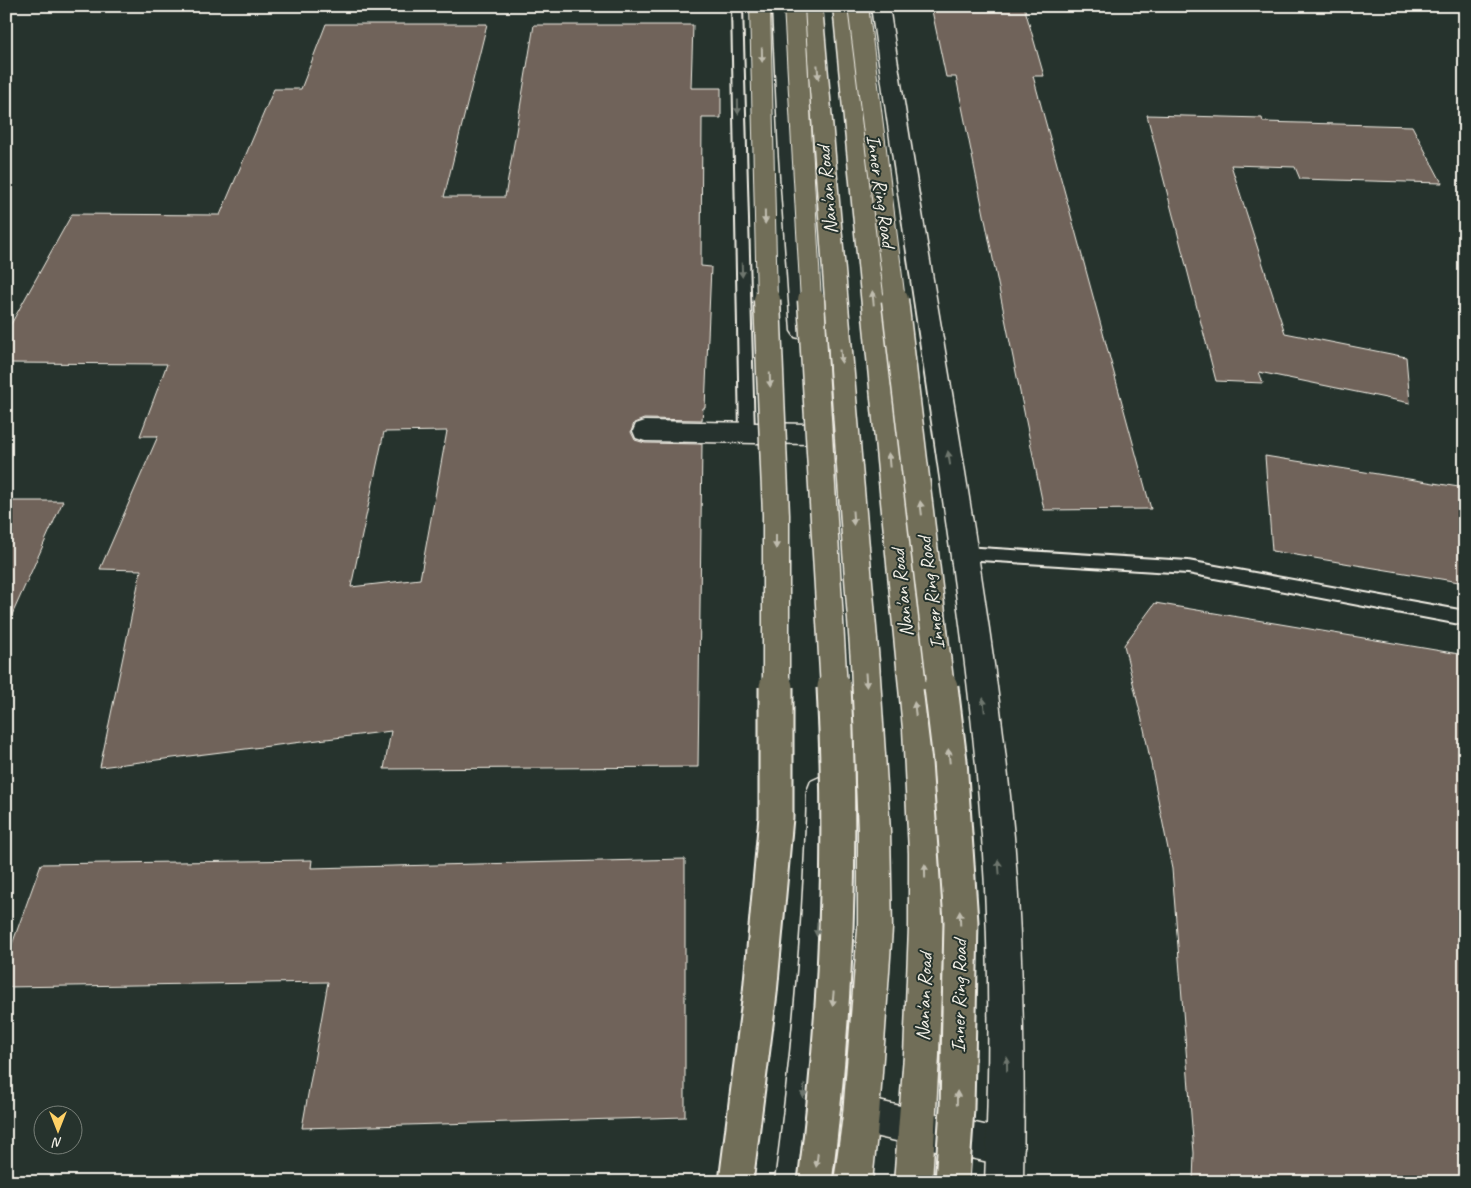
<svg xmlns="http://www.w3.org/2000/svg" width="1471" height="1188" font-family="Caveat,sans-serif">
<rect width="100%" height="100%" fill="#26332d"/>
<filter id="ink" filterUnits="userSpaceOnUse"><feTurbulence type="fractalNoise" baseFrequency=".02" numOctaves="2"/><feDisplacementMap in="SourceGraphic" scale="10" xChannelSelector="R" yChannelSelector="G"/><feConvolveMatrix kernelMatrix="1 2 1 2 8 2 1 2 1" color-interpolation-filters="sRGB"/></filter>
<g filter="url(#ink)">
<path fill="#70645a" stroke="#f4f1e8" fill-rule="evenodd" d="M931,6H1024L1044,76H1033L1151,509L1044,510L956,77H946Z
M326,24H487L444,197H505L534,25H693L691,88H721V118H702L701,266L711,267L705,408H703L702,420L644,419L634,423L631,432L635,440L645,443L702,444L698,767L384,769L391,731L100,767L141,570L100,569L158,436H140L167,364L6,363V333L72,214L220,215L274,89H301ZM447,431L420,579L351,587L384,432Z
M1147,115L1262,118L1263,122L1412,126L1442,183L1300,179L1295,167L1231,165L1285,333L1406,357L1410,403L1259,372L1263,383L1216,381Z
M1265,456L1465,488V583L1272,551Z
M6,501H63L6,628Z
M1155,603L1465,655V1182H1193L1194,1153L1172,869L1144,729L1124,645Z
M685,859V1117L302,1128L328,982L6,987V961L41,864L312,860L311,868Z"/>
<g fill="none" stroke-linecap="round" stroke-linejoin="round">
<g stroke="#f4f1e8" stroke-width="4">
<path id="service" d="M732,6H742L754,433L752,437L747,438L742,437L740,433Z
M964,547L1188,561L1465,611V625L1188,573L964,559L959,557L957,553L959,549Z"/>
</g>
<g stroke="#f4f1e8" stroke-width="3">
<path id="minor" d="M645,421L809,424L818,427L821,434L818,441L809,444L645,441L636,438L633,431L636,424Z
M861,1097L1006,1130L1019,1135L1024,1148L1019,1161L1006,1166L861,1133L848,1128L843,1115L848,1102Z"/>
</g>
<g stroke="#f4f1e8" stroke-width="3">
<path id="secondary" d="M772,6H790L799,155L815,331L811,337L803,339L795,337L791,331L779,155Z
M871,6H889C911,152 936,296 960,441C981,572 1002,704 1014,837C1023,952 1025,1066 1023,1182H985C990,1067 990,952 982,837C974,724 959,612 943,500C920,336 894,171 871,6Z
M822,776L833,781C843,803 837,842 837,867C834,972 824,1077 813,1182H775C792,1052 804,922 807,791L811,781Z"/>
</g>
<g stroke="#f4f1e8" stroke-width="3">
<path id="primary" d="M804,6H822L879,662L890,831L892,929L879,1115L872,1182H834L843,1115L858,929V831L851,662Z
M833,6H851L933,729L940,853L943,927L939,1055L932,1182H894L904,1055L909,927V853L903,729Z"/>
</g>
<use href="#service" fill="#26332d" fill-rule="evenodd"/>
<use href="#minor" fill="#26332d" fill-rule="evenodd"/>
<use href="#secondary" fill="#26332d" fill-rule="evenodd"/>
<use href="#primary" fill="#716e59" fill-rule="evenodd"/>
<g stroke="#f4f1e8" stroke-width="22" stroke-linecap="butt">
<path id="trunk-bridge-far2" d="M760,6L767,301
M794,6L811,301
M858,6L895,301"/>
</g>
<g stroke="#f4f1e8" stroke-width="29" stroke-linecap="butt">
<path id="trunk-bridge-far1" d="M767,300L776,515V689
M811,300L834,689
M895,300L941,689"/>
</g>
<g stroke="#f4f1e8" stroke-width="37" stroke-linecap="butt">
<path id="trunk-bridge" d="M941,687L950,761L961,922L957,1108L952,1182
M736,1182L760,993L776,817V687
M815,1182C836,1018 843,852 834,687"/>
</g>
<use href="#trunk-bridge-far2" stroke="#716e59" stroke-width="20"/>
<use href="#trunk-bridge-far1" stroke="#716e59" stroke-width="26"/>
<use href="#trunk-bridge" stroke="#716e59" stroke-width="33"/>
</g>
<defs><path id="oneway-solid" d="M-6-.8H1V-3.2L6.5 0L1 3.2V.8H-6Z" transform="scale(1.25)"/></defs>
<g fill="#c0bdaf">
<use href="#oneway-solid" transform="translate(762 55) rotate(89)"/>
<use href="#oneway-solid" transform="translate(818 72) rotate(85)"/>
<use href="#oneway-solid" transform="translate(765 217) rotate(89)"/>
<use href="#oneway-solid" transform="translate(873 298) rotate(-96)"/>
<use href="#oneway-solid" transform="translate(841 356) rotate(86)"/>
<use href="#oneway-solid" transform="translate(770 380) rotate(88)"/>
<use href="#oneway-solid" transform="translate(889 460) rotate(-95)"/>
<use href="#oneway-solid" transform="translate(921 508) rotate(-97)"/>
<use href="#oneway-solid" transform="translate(853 518) rotate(86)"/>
<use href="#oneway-solid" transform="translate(776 542) rotate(90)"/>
<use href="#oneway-solid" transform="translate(866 680) rotate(86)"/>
<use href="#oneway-solid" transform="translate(915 709) rotate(-96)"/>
<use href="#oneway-solid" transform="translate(949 756) rotate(-96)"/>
<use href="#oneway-solid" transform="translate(925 871) rotate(-91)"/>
<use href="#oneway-solid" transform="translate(960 918) rotate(-92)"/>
<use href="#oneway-solid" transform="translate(833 999) rotate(95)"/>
<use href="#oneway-solid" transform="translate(957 1098) rotate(-89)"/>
<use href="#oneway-solid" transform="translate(817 1160) rotate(97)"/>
</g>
<g fill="#6e766e">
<use href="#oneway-solid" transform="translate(738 107) rotate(89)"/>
<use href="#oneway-solid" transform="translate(742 270) rotate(88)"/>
<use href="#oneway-solid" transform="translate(949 458) rotate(-99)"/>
<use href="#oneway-solid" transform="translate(984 705) rotate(-96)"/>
<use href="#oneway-solid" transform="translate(999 867) rotate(-95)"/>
<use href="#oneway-solid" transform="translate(817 929) rotate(94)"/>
<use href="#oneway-solid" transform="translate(1007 1064) rotate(-91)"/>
<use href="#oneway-solid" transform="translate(804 1091) rotate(95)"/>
</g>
</g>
<g text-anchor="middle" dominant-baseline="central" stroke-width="4" stroke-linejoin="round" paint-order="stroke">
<g font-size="20" fill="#f4f1e8" stroke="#26332d">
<text transform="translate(827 190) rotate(-95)">Nan'an Road</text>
<text transform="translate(881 191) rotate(82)">Inner Ring Road</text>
<text transform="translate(902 593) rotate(-96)">Nan'an Road</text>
<text transform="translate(931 593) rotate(-97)">Inner Ring Road</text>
<text transform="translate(959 996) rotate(-89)">Inner Ring Road</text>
<text transform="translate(924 997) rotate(-88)">Nan'an Road</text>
</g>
</g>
<rect width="1471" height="1188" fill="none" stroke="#26332d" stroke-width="25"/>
<rect x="12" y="12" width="1446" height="1163" fill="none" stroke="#f4f1e8" stroke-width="2" filter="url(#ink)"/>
<g transform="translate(58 1130) rotate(180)"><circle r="24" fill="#26332d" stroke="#787f78"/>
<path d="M0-4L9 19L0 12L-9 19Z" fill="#ffd166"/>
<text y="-8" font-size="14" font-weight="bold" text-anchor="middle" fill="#f4f1e8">N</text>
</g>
</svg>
